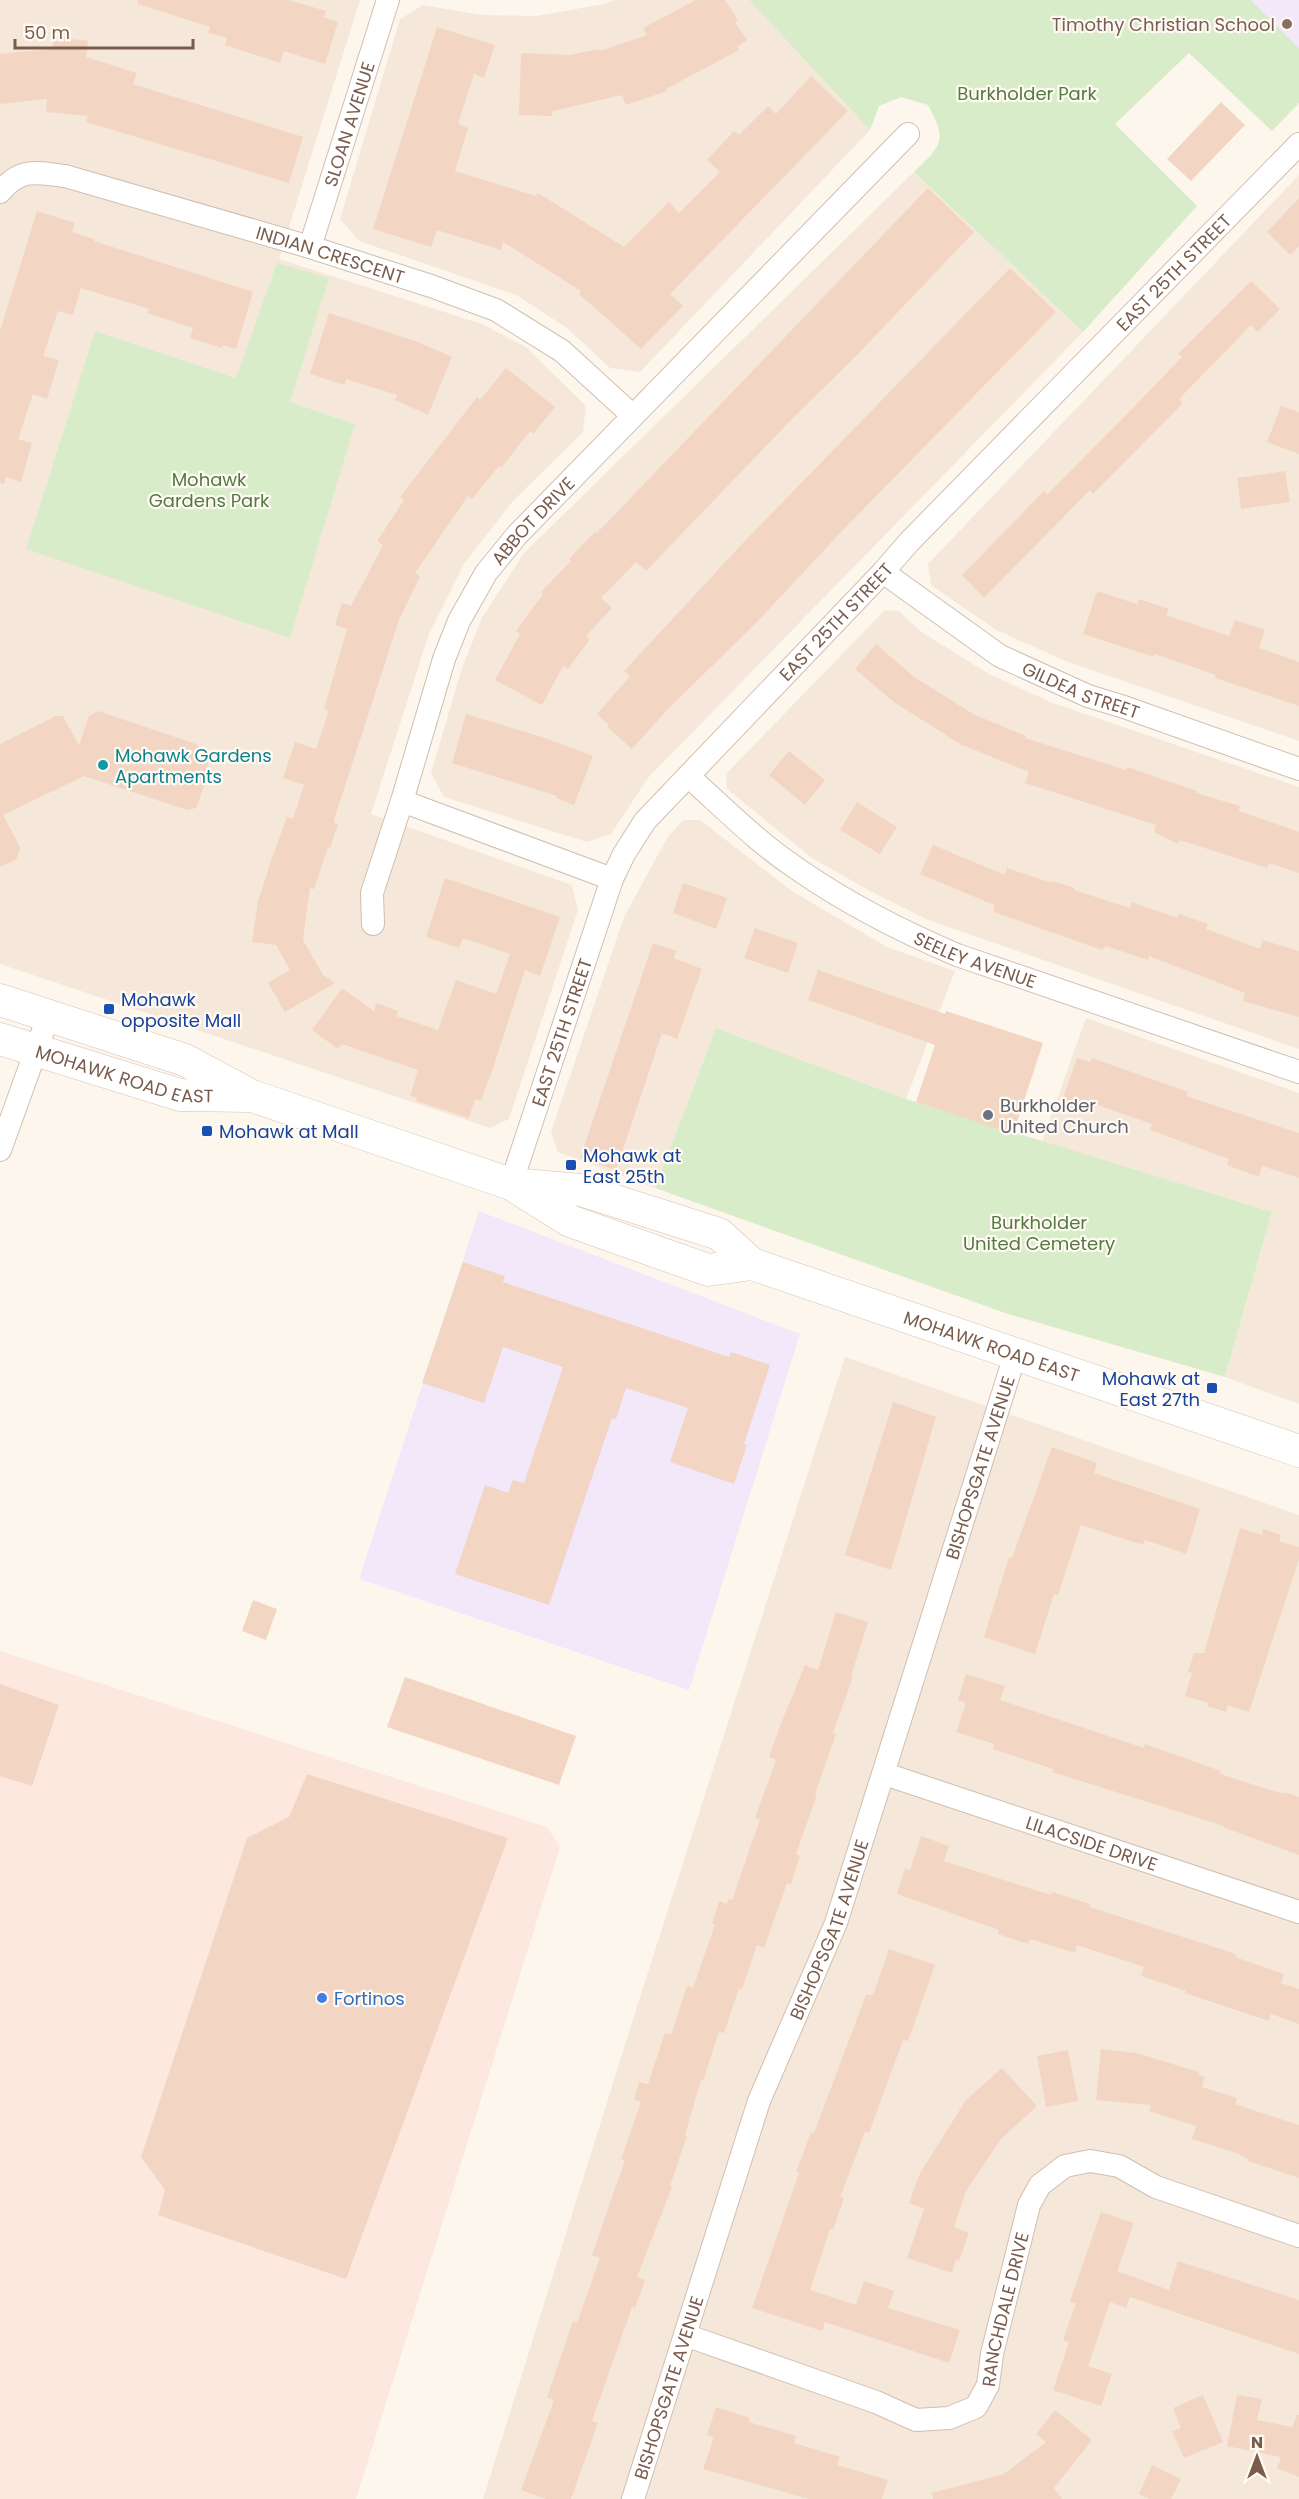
<svg xmlns="http://www.w3.org/2000/svg" width="1299" height="2499" font-family="Poppins,sans-serif">
<rect width="100%" height="100%" fill="#fdf6ec"/>
<path fill="#f5e8da" fill-rule="evenodd" d="M0,0H360L279,259L482,324L526,347L586,406L583,432L513,501L464,564L429,634L371,814L572,885L578,910L509,1119L490,1128L0,964ZM95,331L236,378L289,402L355,424L26,549Z
M614,0H749L870,130L640,372L610,368L567,328L516,295L359,241L340,219L400,19L423,5L482,15L536,16L604,4Z
M914,172L1083,332L648,778L611,834L587,842L444,797L431,773L462,668L482,618L524,553Z
M1299,175V741L1068,662L996,630L931,585L928,564Z
M885,610L899,611L920,631L989,674L1053,703L1299,787V1049L928,920L868,890L812,858L727,789L726,774Z
M683,820H700L792,891L887,947L955,971L906,1099L716,1028L655,1188L558,1152L551,1132L624,917L667,838Z
M1086,1018L1299,1093V1404L1225,1377L1272,1212L1042,1142Z
M845,1357L1299,1515V2499H483L634,2016Z"/>
<path fill="#fde8e0" d="M0,1651L547,1827L560,1847L356,2499H0Z"/>
<path fill="#f3e8fa" d="M1251,0H1299V48Z
M479,1211L800,1334L689,1690L359,1579Z"/>
<path fill="#d8ecc9" d="M749,0H1251L1299,48V103L1272,131L1189,53L1115,124L1197,206L1083,332L914,172C941,146 948,141 928,105L901,97L879,106L870,130Z
M277,263L329,278L290,402L355,424L290,638L26,549L95,331L236,378Z
M716,1028L906,1099L1272,1212L1225,1377L1008,1314L655,1188Z"/>
<path fill="#f3d5c3" d="M138,0H289L326,11L324,17L338,22L325,64L284,51L280,63L225,45L227,38L208,33L210,27L138,4Z
M696,0H725L738,20L735,22L747,40L737,47L739,50L666,89L667,91L626,105L622,95L553,111L552,116L519,115L521,53L570,55L599,49L600,51L647,35L643,28Z
M437,27L495,45L484,78L474,74L458,124L468,128L455,171L536,196L538,193L624,247L669,202L679,213L720,172L707,160L734,131L739,135L768,106L776,114L811,76L848,111L670,294L683,306L641,349L579,294L581,291L503,242L501,250L437,230L431,247L373,229Z
M54,37L88,41L86,57L137,73L133,84L303,137L289,183L86,122L88,116L46,112L47,99L0,104V54L52,49Z
M1221,102L1245,125L1191,181L1167,159Z
M928,188L974,232L858,354L792,419L646,571L636,562L601,598L612,608L586,636L590,639L568,669L563,666L542,705L495,680L520,634L516,631L543,594L541,592L571,561L569,559L595,532L597,533Z
M1299,198V246L1290,255L1267,232Z
M37,211L75,223L72,232L94,239V241L253,292L236,349L223,345L222,348L190,338L193,328L147,313L149,309L81,288L73,315L58,311L43,356L59,360L47,399L33,394L18,439L32,443L21,482L6,477L4,484L0,483V331Z
M1010,268L1056,312L843,530L758,621L666,711L632,749L607,727L609,725L597,714L630,676L624,671L743,543Z
M1251,281L1280,309L1258,332L1251,325L1179,399L1183,403L1093,494L1090,490L984,598L962,575L1044,491L1048,494L1127,414L1182,357L1178,354Z
M329,313L418,342L452,357L428,415L395,400L397,395L346,379L344,385L310,374Z
M506,368L555,407L533,434L530,431L502,467L499,466L472,499L468,496L415,573L420,576L399,620L333,823L338,824L330,848L328,847L314,889L310,888L303,940L323,975L335,983L285,1012L268,983L290,970L276,945L252,942L258,901L272,858L287,817L293,819L304,785L283,778L295,742L316,749L329,711L324,709L347,629L335,625L342,603L351,606L383,545L377,541L404,500L400,497L477,397L480,400Z
M1281,406L1299,412V454L1267,442Z
M1285,471L1290,502L1241,509L1237,478Z
M1097,591L1137,604L1139,599L1169,609L1166,615L1229,636L1235,620L1265,630L1259,648L1299,662V706L1215,678L1216,675L1155,654L1154,657L1083,634Z
M876,644L914,677L973,714L1026,736L1025,738L1126,770L1127,767L1197,791L1196,793L1240,806L1239,811L1299,832V873L1269,863L1267,868L1183,841H1179L1178,844L1154,832L1156,825L1025,783L1029,772L960,744L895,703L855,669Z
M98,711L196,744L209,755L205,784L196,808L187,810L84,776L3,815L20,847L17,859L0,867V744L56,716H63L79,745L89,716Z
M466,714L542,737L593,756L574,805L556,798L557,796L452,763Z
M789,751L825,780L805,805L769,775Z
M857,802L897,827L880,854L840,830Z
M933,845L1005,875L1007,868L1052,883L1053,881L1075,888L1074,890L1130,908L1132,902L1177,918L1179,914L1208,924L1206,929L1260,949L1263,940L1299,951V1017L1243,1001L1245,993L1149,956L1148,960L1106,946L1102,950L994,912V905L920,874Z
M445,878L560,917L540,976L525,970L491,1074L481,1100L475,1099L469,1118L416,1101L417,1098L410,1096L418,1070L342,1044L338,1049L312,1030L342,988L374,1011L376,1003L398,1011L396,1016L438,1030L456,980L496,994L510,954L463,938L459,948L426,937Z
M683,883L727,898L716,929L673,913Z
M755,928L798,943L788,973L744,958Z
M653,943L676,951L674,958L702,969L677,1039L662,1033L616,1170L580,1158Z
M818,970L945,1014L946,1011L1043,1043L1013,1134L916,1102L935,1045L808,1000Z
M1077,1058L1090,1062L1092,1058L1188,1092L1186,1096L1299,1133V1178L1262,1166L1259,1177L1227,1165L1229,1159L1150,1130L1152,1124L1094,1104L1091,1114L1061,1104Z
M463,1262L505,1276L503,1282L729,1357L731,1352L770,1365L744,1444L747,1445L734,1484L670,1462L688,1408L626,1388L616,1419L612,1418L549,1605L455,1574L485,1485L508,1493L513,1480L524,1483L563,1367L503,1347L484,1403L422,1383Z
M893,1402L936,1417L891,1570L845,1555Z
M1052,1447L1097,1463L1094,1473L1200,1509L1186,1554L1145,1540L1143,1545L1081,1525L1058,1595L1054,1594L1035,1654L984,1637L1009,1557L1012,1558Z
M1240,1528L1262,1535L1263,1529L1281,1535L1279,1541L1299,1547V1559L1249,1712L1228,1705L1226,1712L1207,1706L1208,1703L1185,1696L1192,1673L1188,1672L1194,1653H1204Z
M253,1600L277,1609L266,1640L242,1631Z
M836,1612L868,1622L851,1676L853,1677L833,1733L836,1734L815,1794L817,1795L796,1854L800,1856L791,1884L787,1883L764,1948L757,1945L742,1989L739,1988L724,2033L719,2032L703,2081L701,2080L685,2135L687,2136L670,2186L672,2187L637,2277L645,2280L635,2308L632,2307L592,2421L598,2423L571,2499H546L521,2490L554,2400L547,2397L573,2321L577,2323L600,2258L592,2255L625,2160L621,2159L641,2102L634,2100L639,2082L648,2084L665,2033L671,2035L687,1986L693,1988L715,1925L712,1924L719,1901L727,1904L728,1899L732,1900L760,1819L755,1818L776,1760L769,1757L780,1726L805,1665L818,1670Z
M966,1674L1005,1686L1000,1700L1144,1748L1145,1744L1221,1771L1220,1774L1283,1794L1284,1792L1299,1797V1855L1223,1827L1224,1826L1052,1772L1053,1769L993,1749L994,1744L956,1732L966,1703L958,1700Z
M405,1677L576,1736L559,1785L387,1727Z
M0,1684L59,1705L32,1786L0,1776Z
M307,1774L508,1838L346,2279L158,2215L165,2190L141,2157L247,1838L289,1817Z
M921,1836L949,1846L944,1861L1051,1895L1052,1892L1090,1904V1907L1236,1954L1235,1957L1284,1974L1281,1983L1299,1989V2024L1271,2014L1269,2021L1185,1993L1186,1991L1141,1976L1144,1967L1077,1945L1075,1953L1030,1939L1028,1944L998,1934L999,1930L897,1894L905,1868L910,1870Z
M889,1949L935,1965L908,2041L903,2040L869,2133L865,2132L840,2197L844,2198L833,2230L830,2229L810,2290L856,2305L864,2281L894,2291L888,2308L960,2330L949,2363L825,2322L822,2331L752,2308L799,2173L796,2172L811,2132L814,2133L866,1995H873Z
M1101,2049L1136,2053L1199,2072L1198,2075L1205,2077L1202,2087L1237,2098L1235,2104L1299,2125V2178L1248,2161L1249,2159L1236,2153L1192,2139L1196,2126L1149,2111L1151,2105L1096,2100Z
M1068,2050L1078,2101L1046,2107L1037,2056Z
M1002,2068L1037,2106L1001,2139L966,2191L954,2227L969,2233L959,2261L956,2260L952,2273L907,2258L924,2209L909,2203L920,2173L966,2100Z
M1101,2212L1134,2223L1117,2271L1169,2290L1178,2261L1299,2300V2354L1130,2297L1126,2308L1110,2302L1088,2366L1112,2374L1101,2406L1053,2390L1069,2342L1063,2340L1076,2303L1070,2301Z
M1203,2395L1223,2442L1184,2458L1172,2431L1181,2428L1173,2408Z
M1237,2395L1262,2399L1257,2420L1292,2427L1297,2415H1299V2477L1277,2468L1281,2457L1227,2446Z
M716,2407L750,2418L749,2422L796,2436L794,2443L840,2457L837,2465L888,2480L882,2499H809L703,2469L714,2437L707,2435Z
M1055,2410L1092,2440L1054,2488L1062,2499H933L932,2493L1004,2474L1046,2442L1036,2434Z
M1152,2465L1181,2479L1171,2499H1149L1139,2494Z"/>
<g fill="none" stroke-linecap="round" stroke-linejoin="round">
<g stroke="#d1beb0" stroke-width="24">
<g id="minor">
<path id="s1" d="M0,192C20,168 36,172 65,176L310,247L431,286L496,310L562,351L632,415"/>
<path id="s2" d="M310,247L388,0"/>
<path id="s3" d="M883,572L1000,656L1088,696L1124,707L1299,769"/>
<path id="s4" d="M688,776C723,807 757,842 796,868C846,903 901,931 957,955L1299,1072"/>
<path d="M402,801L612,879"/>
<path id="s5" d="M373,924L372,893L402,801L444,659L459,621L486,573L517,535L908,134"/>
<path d="M0,1150L48,1017"/>
<path id="s6" d="M511,1184L612,879L624,854L645,821L883,572L909,542L1299,144"/>
<path id="s7" d="M885,1774L1299,1912"/>
<path id="s8" d="M685,2335L876,2402L916,2420L949,2418L976,2407L988,2385L992,2354L1029,2205L1040,2185L1065,2166L1090,2161L1119,2166L1156,2187L1299,2236"/>
<path id="s9" d="M633,2499L759,2101L836,1923L1015,1355"/>
</g>
</g>
<g stroke="#d6c0b0" stroke-width="33">
<g id="secondary">
<path d="M0,1000L185,1060L252,1096L511,1184L570,1221L708,1270L752,1264"/>
<path id="s10" d="M0,1039L180,1095L249,1096"/>
<path id="s11" d="M511,1184L581,1190L719,1234L752,1264L1299,1451"/>
</g>
</g>
<use href="#minor" stroke="#fff" stroke-width="22"/>
<use href="#secondary" stroke="#fff" stroke-width="32"/>
</g>
<circle fill="#8d6e63" stroke="#fffaf3" stroke-width="2" cx="1287" cy="24" r="6"/>
<circle fill="#0f9aa8" stroke="#fffaf3" stroke-width="2" cx="103" cy="765" r="6"/>
<g fill="#1a4fb4" stroke="#fffaf3" stroke-width="2">
<rect x="103" y="1003" width="12" height="12" rx="3"/>
<rect x="201" y="1125" width="12" height="12" rx="3"/>
<rect x="565" y="1159" width="12" height="12" rx="3"/>
<rect x="1206" y="1382" width="12" height="12" rx="3"/>
</g>
<circle fill="#6b7280" stroke="#fffaf3" stroke-width="2" cx="988" cy="1115" r="6"/>
<circle fill="#3f7fe0" stroke="#fffaf3" stroke-width="2" cx="322" cy="1998" r="6"/>
<g text-anchor="middle" dominant-baseline="central" stroke-width="4.5" stroke-linejoin="round" paint-order="stroke">
<g font-size="18" fill="#785e54" stroke="#fffaf3" text-anchor="end">
<text x="1275" y="24">Timothy Christian School</text>
</g>
<g font-size="18" fill="#537a41" stroke="#fffaf3">
<text x="1027" y="93">Burkholder Park</text>
<text x="209" y="479">Mohawk<tspan x="209" dy="21">Gardens Park</tspan></text>
<text x="1039" y="1222">Burkholder<tspan x="1039" dy="21">United Cemetery</tspan></text>
</g>
<g font-size="18" fill="#7a5c4d" stroke="#fffaf3">
<text stroke="none"><textPath href="#s2" startOffset="129">SLOAN AVENUE</textPath></text>
<text stroke="none"><textPath href="#s1" startOffset="348">INDIAN CRESCENT</textPath></text>
<text stroke="none"><textPath href="#s6" startOffset="1150">EAST 25TH STREET</textPath></text>
<text stroke="none"><textPath href="#s5" startOffset="442">ABBOT DRIVE</textPath></text>
<text stroke="none"><textPath href="#s6" startOffset="664">EAST 25TH STREET</textPath></text>
<text stroke="none"><textPath href="#s3" startOffset="232">GILDEA STREET</textPath></text>
<text stroke="none"><textPath href="#s4" startOffset="344">SEELEY AVENUE</textPath></text>
<text stroke="none"><textPath href="#s6" startOffset="160">EAST 25TH STREET</textPath></text>
<text stroke="none"><textPath href="#s10" startOffset="130">MOHAWK ROAD EAST</textPath></text>
<text stroke="none"><textPath href="#s11" startOffset="513">MOHAWK ROAD EAST</textPath></text>
<text stroke="none"><textPath href="#s9" startOffset="1089">BISHOPSGATE AVENUE</textPath></text>
<text stroke="none"><textPath href="#s7" startOffset="218">LILACSIDE DRIVE</textPath></text>
<text stroke="none"><textPath href="#s9" startOffset="603">BISHOPSGATE AVENUE</textPath></text>
<text stroke="none"><textPath href="#s8" startOffset="411">RANCHDALE DRIVE</textPath></text>
<text stroke="none"><textPath href="#s9" startOffset="117">BISHOPSGATE AVENUE</textPath></text>
</g>
<g font-size="18" fill="#0d838f" stroke="#fffaf3" text-anchor="start">
<text x="115" y="755">Mohawk Gardens<tspan x="115" dy="21">Apartments</tspan></text>
</g>
<g font-size="18" fill="#164399" stroke="#fffaf3" text-anchor="start">
<text x="121" y="999">Mohawk<tspan x="121" dy="21">opposite Mall</tspan></text>
<text x="219" y="1131">Mohawk at Mall</text>
<text x="583" y="1155">Mohawk at<tspan x="583" dy="21">East 25th</tspan></text>
<text x="1200" y="1378" text-anchor="end">Mohawk at<tspan x="1200" dy="21">East 27th</tspan></text>
</g>
<g font-size="18" fill="#5b616d" stroke="#fffaf3" text-anchor="start">
<text x="1000" y="1105">Burkholder<tspan x="1000" dy="21">United Church</tspan></text>
</g>
<g font-size="18" fill="#366cbe" stroke="#fffaf3" text-anchor="start">
<text x="334" y="1998">Fortinos</text>
</g>
</g>
<g transform="translate(1257 2457)" stroke="#fffaf3" stroke-width="4.5" paint-order="stroke">
<path d="M0-4.5L10 22L0 15L-10 22Z" fill="#7a5c4d"/>
<text y="-9" font-size="16" font-weight="bold" text-anchor="middle" fill="#7a5c4d">N</text>
</g>
<path d="M15 39v9h178v-9" fill="none" stroke="#7a5c4d" stroke-width="3"/>
<text x="24" y="39" font-size="18" fill="#7a5c4d" stroke="#fffaf3" stroke-width="4.5" paint-order="stroke">50 m</text>
</svg>
